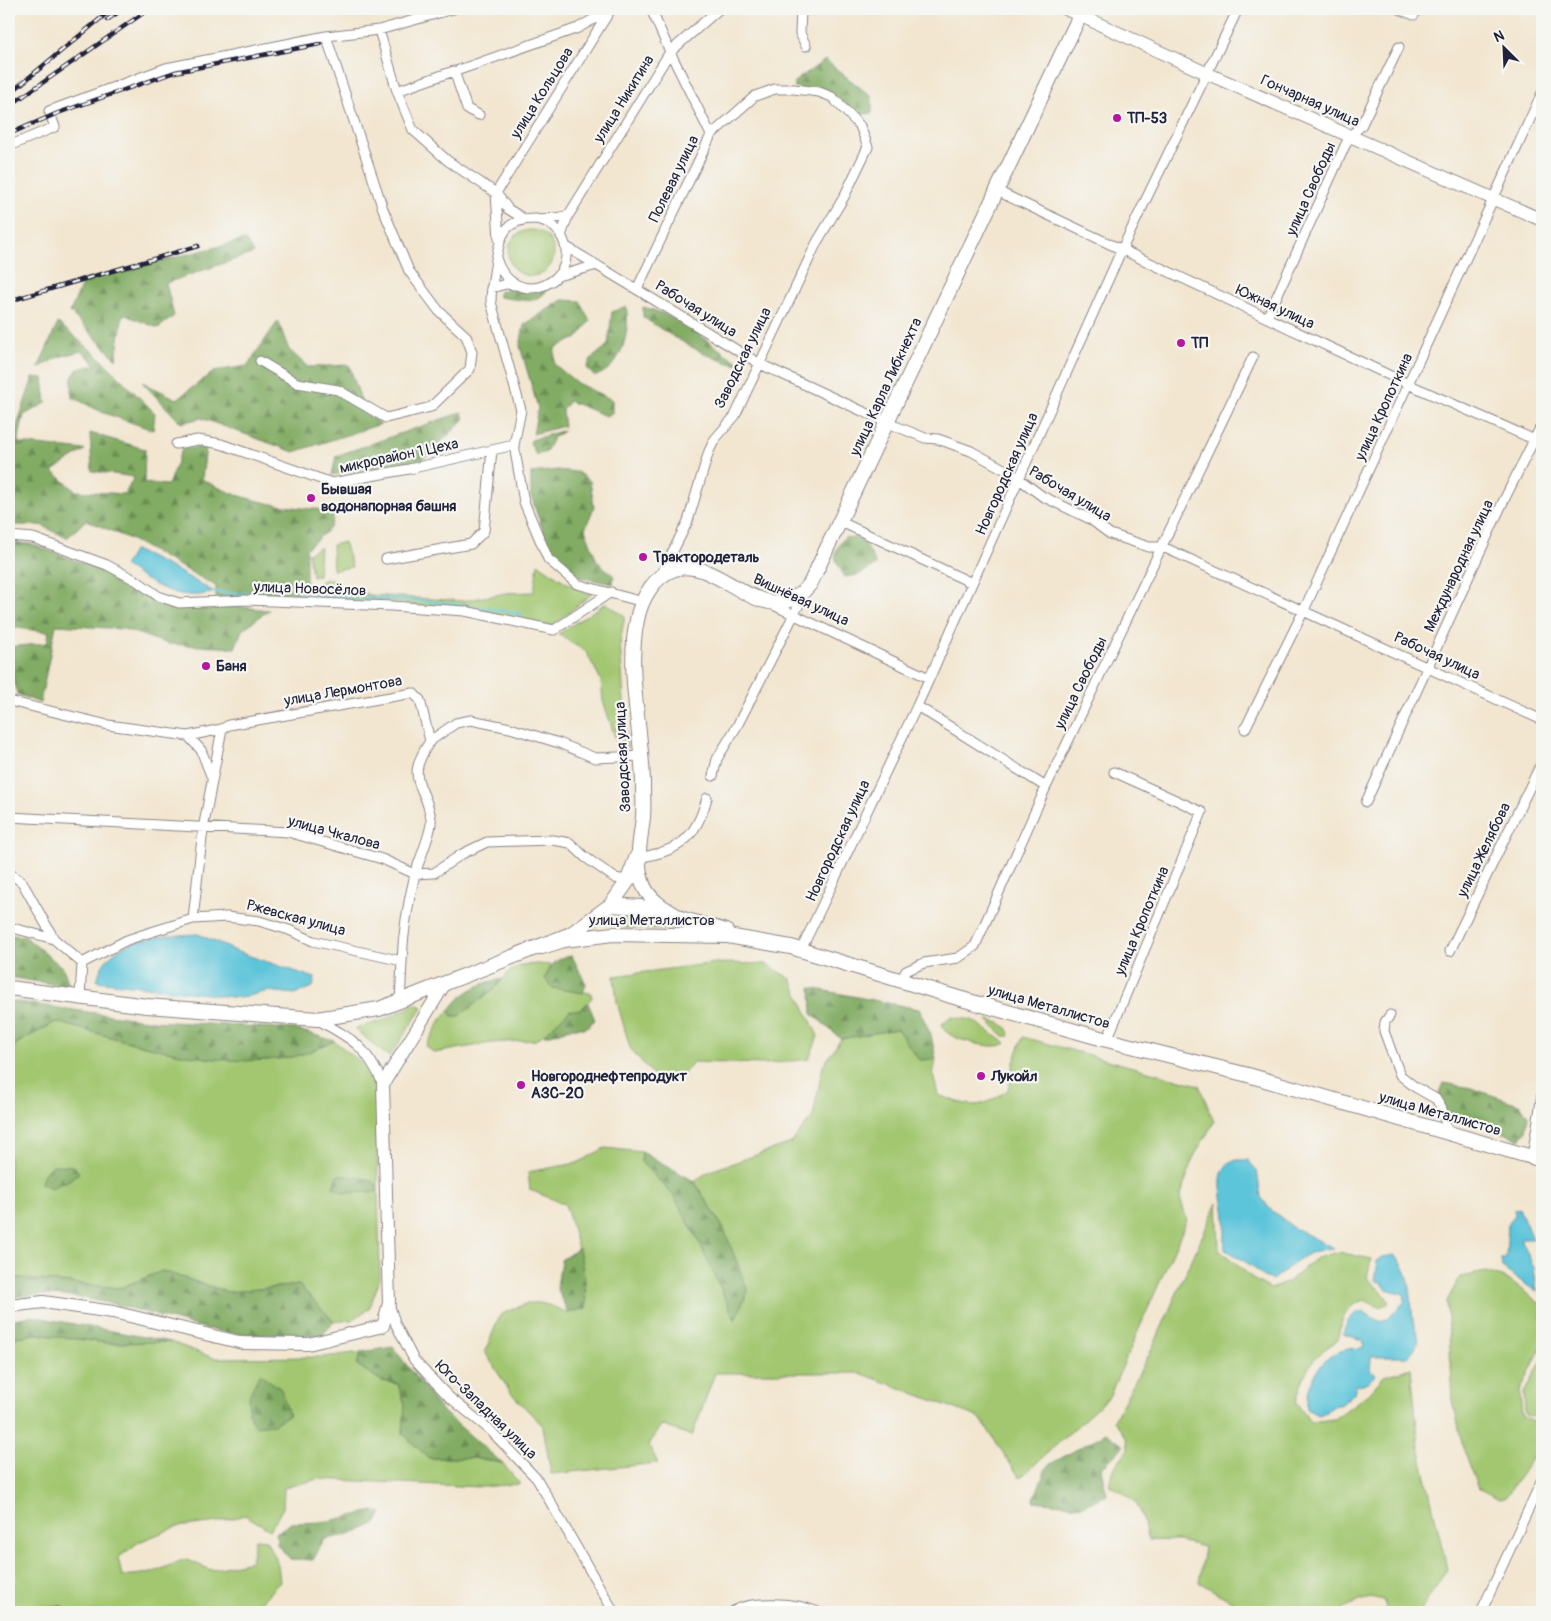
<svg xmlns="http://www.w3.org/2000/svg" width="1551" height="1621" font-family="Pangolin,sans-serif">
<defs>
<pattern id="forest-firs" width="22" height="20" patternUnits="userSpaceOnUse" patternTransform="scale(1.25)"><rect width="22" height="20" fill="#82ac63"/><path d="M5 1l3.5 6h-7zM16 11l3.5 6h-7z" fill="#6a8c53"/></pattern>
</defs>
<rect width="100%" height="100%" fill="#f6f6f2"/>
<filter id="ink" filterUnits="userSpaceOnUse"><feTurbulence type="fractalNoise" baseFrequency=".02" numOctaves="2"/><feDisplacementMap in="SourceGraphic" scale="10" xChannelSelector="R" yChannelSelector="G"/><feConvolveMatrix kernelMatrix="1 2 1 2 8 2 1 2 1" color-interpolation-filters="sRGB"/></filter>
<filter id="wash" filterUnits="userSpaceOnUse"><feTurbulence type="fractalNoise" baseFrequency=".0096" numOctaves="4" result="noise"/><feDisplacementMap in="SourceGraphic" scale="20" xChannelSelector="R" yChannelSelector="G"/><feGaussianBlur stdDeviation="1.12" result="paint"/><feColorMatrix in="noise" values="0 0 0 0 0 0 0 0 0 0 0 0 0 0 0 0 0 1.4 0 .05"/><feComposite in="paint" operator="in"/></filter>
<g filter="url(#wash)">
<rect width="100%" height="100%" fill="#f2e6d0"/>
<path fill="#a3c771" stroke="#627456" d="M508 253a23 23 0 1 1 46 0a23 23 0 1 1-46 0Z
M344,542L352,567L333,570L332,545Z
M320,547L318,575L312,576L308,553Z
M538,563C555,575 571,588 592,594L552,626L386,601L310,600C313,586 321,576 336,580L340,587L348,592L359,589L368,595L463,601L506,593L534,592Z
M606,603L625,616L620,641L627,748L617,743L603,701L601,680L586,652L558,634Z
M624,911L697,927L696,930L625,928L616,919Z
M716,963L766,964L791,979L818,1036L809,1059L765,1064L693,1062L679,1080L653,1075L630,1048L617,1002L614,976Z
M538,964L551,965L545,978L552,988L591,993L592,998L580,1010L553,1027L536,1040L491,1043L434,1053L426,1046L442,1018L449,1011L452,1016H459L494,989L508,973L521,965Z
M415,1004L423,1007L389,1057L357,1031L356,1028L382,1021Z
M952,1017L972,1020L1006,1043C996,1051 960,1041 949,1034C945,1031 944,1028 942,1024Z
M987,1020L1000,1023L1008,1029L1010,1036H1004Z
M56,1022C132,1042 212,1071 291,1057C305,1055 320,1047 334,1041L371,1070L379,1094L377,1135L380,1279L369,1309L351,1320L334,1322L299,1285L228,1292L162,1271L120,1288L9,1277V1052L19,1042Z
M897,1029L919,1060L936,1059L933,1075L938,1095C973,1107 977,1111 1008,1090L1014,1062L1023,1037L1199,1085L1214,1122L1192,1160L1180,1198L1187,1220L1109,1397L1020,1478L980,1418L860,1373H715L692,1436L661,1425L649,1445L658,1463L551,1474L543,1426L510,1392L485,1352L500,1315C532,1300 535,1298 568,1313L586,1307C585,1271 576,1239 565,1204L530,1190L528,1172L577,1163L605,1148L642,1152L641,1162L674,1196L700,1244L724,1229L694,1181L710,1171L791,1143L813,1116L823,1066L841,1039Z
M1217,1203L1219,1249L1256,1281L1271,1289L1288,1282L1316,1258L1338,1252L1371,1259L1367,1278L1385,1295L1389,1303L1379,1307L1364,1300C1343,1307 1342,1321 1337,1341C1310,1357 1304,1373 1296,1402L1310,1422L1334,1419L1368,1394L1384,1376L1411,1368L1419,1447L1447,1569L1420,1612H1386L1383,1600L1370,1597L1343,1608L1340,1612H1250L1199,1582L1204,1547L1179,1541L1148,1540C1139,1506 1142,1501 1109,1485L1113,1469L1128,1449L1127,1439L1114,1420L1153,1347Z
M1486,1272L1507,1279L1542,1305V1350H1540L1520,1391L1522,1417L1539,1425L1542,1429V1443L1505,1498L1499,1499L1478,1488L1463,1448L1453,1400L1447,1301L1460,1277Z
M36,1334L108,1343L171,1342L214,1358L324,1357L361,1352L357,1365L382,1381L398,1384L405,1404L403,1434L429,1458H473L502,1463L520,1484L480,1487L318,1479L284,1488L283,1508L270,1530L245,1515L218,1522L176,1527L139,1542L118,1558L122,1576L152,1573L185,1559L211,1570L251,1561L255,1539L266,1540L278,1565L280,1582L251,1612H61L63,1606L9,1609V1338Z
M1542,1360V1419L1525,1415L1524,1393Z"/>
<path fill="url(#forest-firs)" stroke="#52674f" d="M825,60L872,97V113C853,117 848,104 834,96C823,91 807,90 795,87L794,82Z
M245,240L254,253L166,283L174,316L158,328L123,314L116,359L70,312L84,280Z
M549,287C540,306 516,299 499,297V292L507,289L530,293Z
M562,300L580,301L590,321L577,338L555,348L554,364L577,383L612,400V413L606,416L569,401L562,410L564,426L533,434L538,408L520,346L524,325Z
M626,306C631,330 622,370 594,376L587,368L591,359L608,345L612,312Z
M643,307C680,315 711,346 743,365C720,367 663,331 643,317Z
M278,321L289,350L308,367L349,365L366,414L381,424L294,452L201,418L181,423L142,382L177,399L215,371L247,366Z
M58,323L97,355L155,413L153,430L104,413L72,397V377L78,369L96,365L82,351L59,357L38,368Z
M33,377L43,378L46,403L24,415L18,443L85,450L52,471L76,491L125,494L134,477L92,471L90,433L145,449L144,483L168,485L182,449L206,447L202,479C241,502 290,509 336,510L330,528L306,549V589L303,599L216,598V586L130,539L86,520L67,538L41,525H9V450Z
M462,412L464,420L421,461L332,475L336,456Z
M565,430L553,438L546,452L536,455L530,443L531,440Z
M557,470L577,472L590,481L594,507L585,529L597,561L614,576L613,584L579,577L556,556L544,534L531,496V473Z
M845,537L860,539L870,552L876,565L858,575L845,577C834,559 831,554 845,537Z
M9,543L30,544L113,574L139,591L174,609L233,606L269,610L242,630L235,648L168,644L124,629L56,625L40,703L17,694L9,658V647L47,643L49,632L9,627Z
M9,935L24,936L63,968L70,987L9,977Z
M572,956L586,984L583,993L552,988L545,978C552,963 556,958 572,956Z
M503,979L494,989L459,1016H452L449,1011C462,992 480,982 503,979Z
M811,988L919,1009L931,1035L936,1059L919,1060L897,1029L841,1039L812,1014Z
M9,1001L153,1021L295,1029L334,1041C320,1047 305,1055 291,1057C212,1071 132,1042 56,1022L19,1042L9,1052Z
M588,1003L595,1020L586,1028H570L551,1035H544L570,1010H580Z
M1444,1083L1471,1088L1521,1105L1528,1116L1526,1131L1520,1139L1445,1112L1439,1095Z
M642,1152L694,1181L724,1229L748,1291L735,1320L700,1244L674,1196L641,1162Z
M53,1165L74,1166L79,1173L69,1180L51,1188L41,1183L44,1173Z
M338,1175L368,1179L376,1184L377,1192L344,1193L333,1187Z
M579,1248L585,1280L586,1308L568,1313L557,1288L561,1260Z
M162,1271L228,1292L299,1285L334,1322L321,1336C287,1335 251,1337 218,1331C149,1317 80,1285 9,1298V1277L120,1288Z
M30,1316H31L171,1342L108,1343L36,1334L9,1338V1320Z
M393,1347L440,1409L502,1463L473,1458H429L403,1434L405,1404L398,1384L382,1381L357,1365L361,1352Z
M260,1374L281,1389L289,1415L274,1424L255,1426C243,1405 249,1394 260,1374Z
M1106,1433L1124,1446L1101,1469L1107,1495L1082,1506L1033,1501L1047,1466Z
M374,1511L382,1513L377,1523L349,1535L325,1539L313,1560L290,1559L277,1544L276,1533L291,1523L324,1522Z
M63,1606L61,1612H9V1609Z"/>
<path fill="#5dc5da" stroke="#40748a" d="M134,550L176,570L214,592C180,603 152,584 124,566Z
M198,934L238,952L315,978L313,987L295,994L268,991L240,998L97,981C106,936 161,936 198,934Z
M1237,1160H1248L1257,1171L1261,1197L1269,1208L1294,1228L1334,1248C1302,1251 1297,1262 1273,1280L1263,1277L1252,1266L1225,1249C1224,1238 1226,1228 1225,1217C1224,1198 1211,1167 1237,1160Z
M1519,1208L1532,1239H1521L1534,1268L1537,1292L1502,1268L1501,1258H1506L1508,1223L1515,1215L1514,1209Z
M1394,1255C1415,1273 1409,1301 1414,1326C1415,1329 1418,1333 1418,1337C1419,1346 1413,1351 1407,1357H1371L1370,1370L1375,1375C1370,1381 1364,1385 1356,1385L1354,1393L1342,1404L1332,1406L1326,1412L1319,1415L1307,1409C1305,1387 1320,1355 1344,1350C1351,1348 1357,1349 1364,1347L1362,1340L1343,1334C1346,1323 1350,1315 1362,1311L1379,1321L1388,1319L1405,1301L1404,1294L1386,1289L1382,1283L1375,1280L1377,1269L1376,1262L1383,1257Z"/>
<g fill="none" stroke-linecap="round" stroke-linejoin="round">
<path stroke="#5dc5da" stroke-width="2.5" d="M214,592C267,596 321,595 374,598C424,600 474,606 523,614"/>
</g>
</g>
<g filter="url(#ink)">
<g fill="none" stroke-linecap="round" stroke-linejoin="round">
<g stroke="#8a8486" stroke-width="11">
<path id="street" d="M651,9L670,52L711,135
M801,9L800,33L806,46
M1399,9L1414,15L1416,9
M379,30L397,91L413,130L448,161L496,193
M459,70L578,28L608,11
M397,91L454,71L467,109L479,115
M9,146L55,127L49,111L166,68L326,36L379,30L453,9
M997,191L1410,385L1542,443
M496,193L611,9
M496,193L499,239
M496,193L508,209L524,219
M541,220L568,216
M561,236L568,216L670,52L719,9
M565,246L760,364L888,423L925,438L938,439L971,451L1011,473L1042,496L1090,519L1110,534L1149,547H1163L1542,720
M496,258C513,314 584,282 562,237C557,227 546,220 535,219C505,219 500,235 496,260C494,274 491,287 491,302L521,410L514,445L524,502L548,559L577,584L643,602
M558,276L597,265
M491,288L506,284L515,285
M637,289L711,135L755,96L775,89H794L819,92L832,97L860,126L868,147L844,197L817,242L735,416L715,439L709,451L688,521L660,577
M1267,318L1349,137L1361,126L1399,47
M260,361L297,383L338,390L386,418L431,407L470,369L472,352L466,336L439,311L409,271L383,209L326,36
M176,444L198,440L221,444L332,483L409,469L514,445
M841,522L972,583
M9,536L33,538L107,565L137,581L158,596L179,603L246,600L391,606L465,611L554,630L611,592
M386,559L471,544L484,531L492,450
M771,604L929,678
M9,701L108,725L188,736L222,729L229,725L413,693L420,700L430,741L456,723L471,720L510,728L559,743L595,758L641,756
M917,706L1046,787
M1245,729L1304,610L1542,93
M188,736L201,750L212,778
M713,776L717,759L737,726L806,591
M1366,802L1502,504L1542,424
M9,817L288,832L382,859L415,874L434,873L462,854L487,842L553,840L570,843L585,857L615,878L631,881
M636,858C679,851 695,841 707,798
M9,873L22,882L54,939
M193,919L203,829L222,729
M9,927L54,939L82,963L127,940L145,934L193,919L227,917L259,921L289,930L313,941L402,961L400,1003
M801,950L917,706L1122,249L1238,9
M1450,951L1542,762
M402,961C403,932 408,903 415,874C418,863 433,829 431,819C426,783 403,782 430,741
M901,980L906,971L924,963L958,958L975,946L1046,787L1253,357
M80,997L82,963
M1390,1015L1385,1022L1384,1031L1400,1075L1415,1087L1436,1099L1442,1109L1448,1133
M318,1020C354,1040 366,1046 383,1084
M1107,1040L1202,812L1114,772
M1532,1157L1542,1095
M389,1304L396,1325L414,1360L449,1397L490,1430L537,1479L614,1612
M732,1612C752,1599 797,1603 818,1612
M1481,1612L1542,1480"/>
</g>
<g stroke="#8a8486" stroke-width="14">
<path id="secondary" d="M1066,9L1206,73L1542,220
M9,1306L43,1302L113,1312L243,1343L308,1344L383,1326L389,1303L383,1084L444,985"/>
</g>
<g stroke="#8a8486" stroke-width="16">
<path id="primary" d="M611,905L641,907L726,931
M679,917C663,908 647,899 642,881C635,859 641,838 643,817C644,806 643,794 643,783C642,731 626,671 637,620C640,603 650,583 666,573C714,543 763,642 810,584L1083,9
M542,947L564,940L613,934L728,936L791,947L958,998L1107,1040L1248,1075L1542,1160
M9,988L147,1006L317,1019L379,1009L571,934L611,905L627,882L637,856"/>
</g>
<use href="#street" stroke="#fff" stroke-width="9"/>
<use href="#secondary" stroke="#fff" stroke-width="12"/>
<use href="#primary" stroke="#fff" stroke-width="14"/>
<g stroke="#22223b" stroke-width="4.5">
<path id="rail" d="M107,20L123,9
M9,94L112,9
M9,106L149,9
M9,134L58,113L175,72L320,44
M9,301L198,246"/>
</g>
<use href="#rail" stroke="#f6f6f2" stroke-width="2.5" stroke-dasharray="8" stroke-linecap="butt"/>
</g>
</g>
<g fill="#b5179e" stroke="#f6f6f2" stroke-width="2">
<circle cx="1117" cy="118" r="5"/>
<circle cx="1181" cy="343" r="5"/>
<circle cx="311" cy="498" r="5"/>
<circle cx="643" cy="557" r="5"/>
<circle cx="206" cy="666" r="5"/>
<circle cx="981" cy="1076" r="5"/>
<circle cx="521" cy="1085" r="5"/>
</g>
<g text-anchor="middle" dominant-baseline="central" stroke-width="4.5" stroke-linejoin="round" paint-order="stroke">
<g font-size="15" fill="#22223b" stroke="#f6f6f2">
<text transform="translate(542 93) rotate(-58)">улица Кольцова</text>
<text transform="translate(624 99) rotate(-58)">улица Никитина</text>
<text transform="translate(1310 101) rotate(24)">Гончарная улица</text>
<text transform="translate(674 179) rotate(-64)">Полевая улица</text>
<text transform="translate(1311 189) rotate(-66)">улица Свободы</text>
<text transform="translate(1275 307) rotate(25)">Южная улица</text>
<text transform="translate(696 309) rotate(32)">Рабочая улица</text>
<text transform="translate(743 358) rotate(-64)">Заводская улица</text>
<text transform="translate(886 387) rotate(-65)">улица Карла Либкнехта</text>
<text transform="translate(1384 407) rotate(-65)">улица Кропоткина</text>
<text transform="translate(399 456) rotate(-12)">микрорайон 1 Цеха</text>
<text transform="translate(1007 474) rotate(-66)">Новгородская улица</text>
<text transform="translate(1070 494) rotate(31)">Рабочая улица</text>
<text transform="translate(1459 566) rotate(-65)">Международная улица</text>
<text transform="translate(310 589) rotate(2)">улица Новосёлов</text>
<text transform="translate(801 600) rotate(25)">Вишнёвая улица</text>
<text transform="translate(1437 656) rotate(25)">Рабочая улица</text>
<text transform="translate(1081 683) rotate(-64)">улица Свободы</text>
<text transform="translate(343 691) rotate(-10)">улица Лермонтова</text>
<text transform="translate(623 757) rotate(-93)">Заводская улица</text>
<text transform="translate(334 833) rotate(15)">улица Чкалова</text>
<text transform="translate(838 841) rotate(-65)">Новгородская улица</text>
<text transform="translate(1484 850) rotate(-64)">улица Желябова</text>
<text transform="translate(296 918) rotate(15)">Ржевская улица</text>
<text x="652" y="920">улица Металлистов</text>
<text transform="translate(1142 921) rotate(-67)">улица Кропоткина</text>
<text transform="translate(1049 1007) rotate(16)">улица Металлистов</text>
<text transform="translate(1440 1114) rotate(16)">улица Металлистов</text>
<text transform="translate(486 1410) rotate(44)">Юго-Западная улица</text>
</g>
<g font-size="15" font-weight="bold" fill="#22223b" stroke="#f6f6f2" text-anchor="start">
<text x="1127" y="118">ТП-53</text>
<text x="1191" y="343">ТП</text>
<text x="321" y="489">Бывшая<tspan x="321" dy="17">водонапорная башня</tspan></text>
<text x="653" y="557">Трактородеталь</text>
<text x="216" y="666">Баня</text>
<text x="531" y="1076">Новгороднефтепродукт<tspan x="531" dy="17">АЗС-20</tspan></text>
<text x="991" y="1076">Лукойл</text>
</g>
</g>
<rect width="1551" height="1621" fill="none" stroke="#f6f6f2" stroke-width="30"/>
<g transform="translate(1504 48) rotate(336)" stroke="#f6f6f2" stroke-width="4" paint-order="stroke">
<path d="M0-4L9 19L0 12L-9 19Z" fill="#22223b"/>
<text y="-8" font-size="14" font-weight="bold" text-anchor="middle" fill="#22223b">N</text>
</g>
</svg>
